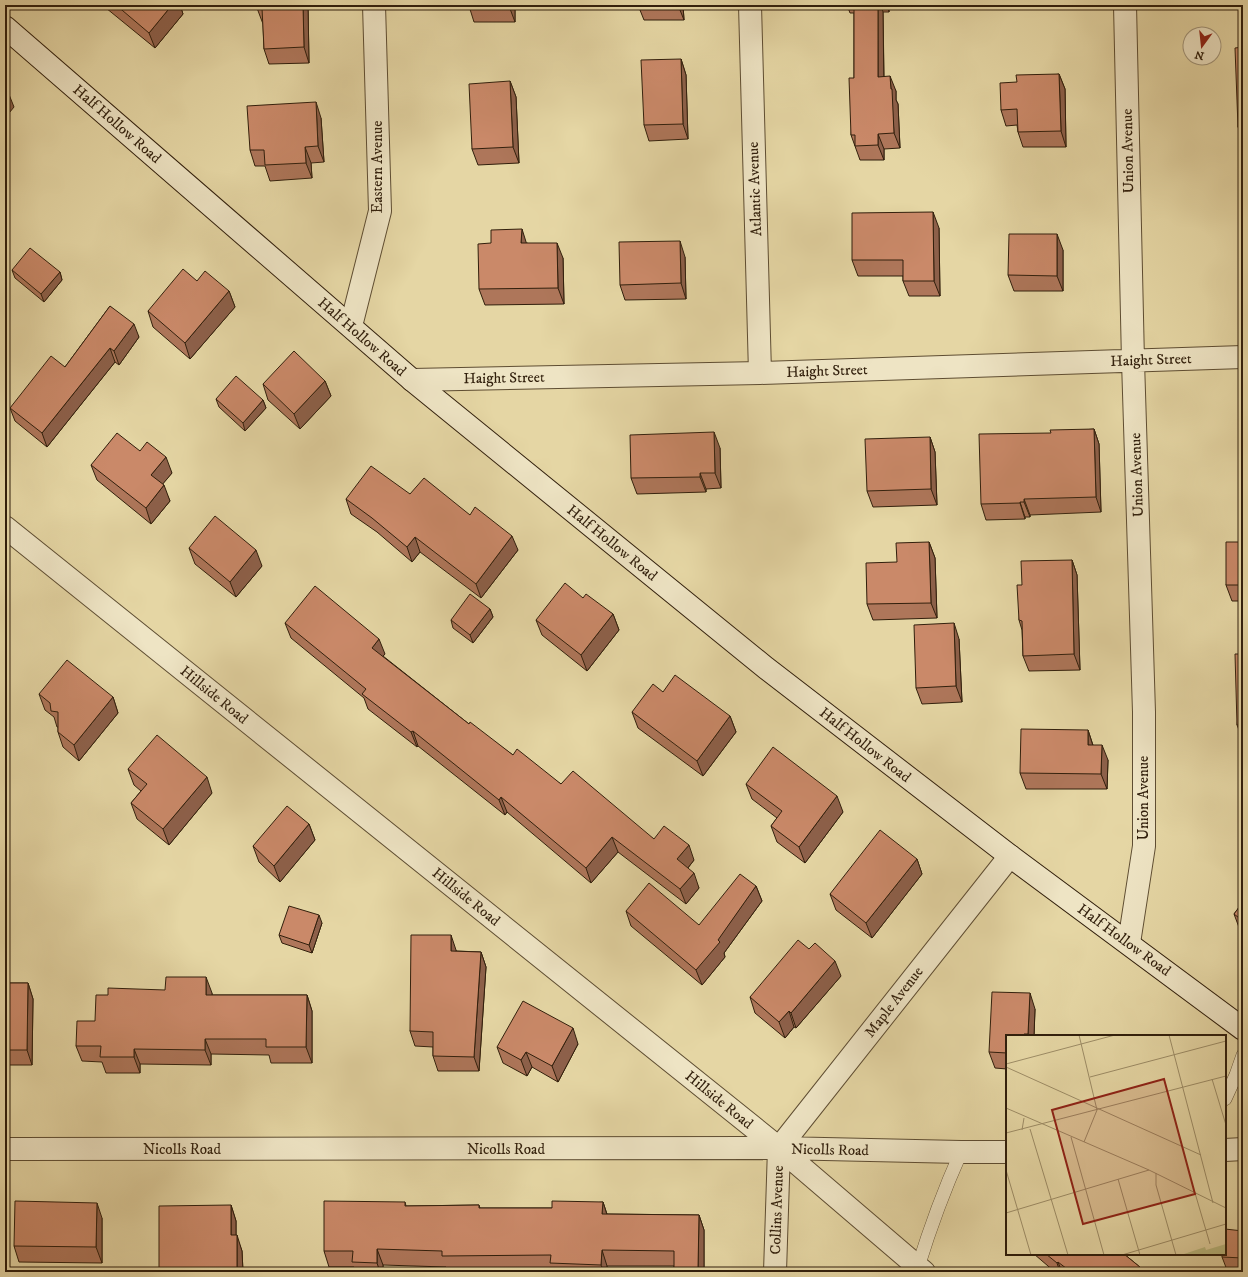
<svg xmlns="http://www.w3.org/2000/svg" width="1248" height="1277" font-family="'IM FELL DW Pica',serif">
<rect width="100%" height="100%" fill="#e5d6a4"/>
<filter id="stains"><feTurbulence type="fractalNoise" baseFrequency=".005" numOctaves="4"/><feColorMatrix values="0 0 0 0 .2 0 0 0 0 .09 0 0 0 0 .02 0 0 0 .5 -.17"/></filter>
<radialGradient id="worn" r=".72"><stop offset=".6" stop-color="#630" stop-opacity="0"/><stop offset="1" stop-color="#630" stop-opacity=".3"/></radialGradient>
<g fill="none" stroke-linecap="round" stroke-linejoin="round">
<g stroke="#5e4d32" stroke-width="14">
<path id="lane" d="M1225,1099L1236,1075L1243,1055
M918,1267C930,1228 944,1190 961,1152"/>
</g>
<g stroke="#5e4d32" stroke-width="24">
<path id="street" d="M750,5L760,373
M1125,5L1133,361L1144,712V846L1129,943
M351,326L380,211L374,5
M412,380L760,373L1243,357
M5,527L779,1148L924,1272
M5,1149L779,1148L961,1152H1007
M1225,1150L1243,1149
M775,1272L779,1148L1010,856"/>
</g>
<g stroke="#311f0c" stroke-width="24">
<path id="secondary" d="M5,27L412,380L766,668L1010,856L1243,1029"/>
</g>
<use href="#lane" stroke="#eee4c4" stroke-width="13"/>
<use href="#street" stroke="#eee4c4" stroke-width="22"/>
<use href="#secondary" stroke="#eee4c4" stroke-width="22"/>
</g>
<path fill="#ae765a" stroke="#311f0c" d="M105,5H180L183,14L155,48L106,8Z
M308,5L309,63L269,64L264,49L263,24L257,8Z
M515,5V22H474L469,6Z
M638,5H683L684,20H644Z
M847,5H889V12H883L884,76L896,91V100L898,104L900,148L884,149V160H860L851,135L854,78V13H850Z
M1019,5H1060V7L1020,8Z
M1243,47V141L1238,127Z
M681,59L686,75L688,139L649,141L644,125Z
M1059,74L1065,89L1066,147H1023L1018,132L1017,125L1006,126L1001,110L1017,82Z
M510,81L516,97L519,163L478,165L472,149Z
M321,118L324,162L311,163L312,178L270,181L265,166H255L250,150Z
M939,228L940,296H909L903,281V276H858L852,260Z
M527,243L563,258L564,304L485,305L479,289Z
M1063,250V291H1014L1008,275Z
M685,257L686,299L625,300L620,285Z
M12,270L60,272L62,280L44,302L15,278Z
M197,281L229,291L235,307L190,359L153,327L148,311Z
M110,306L139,337L119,365L115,362L47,447L15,421L10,408L65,367Z
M325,381L331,396L300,429L268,400L263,384Z
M216,399L263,400L266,408L245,431L219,407Z
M1094,429L1099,444L1101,512L1030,515V517H1025V519L986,520L981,504L1051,433Z
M930,437L935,452L937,505L873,507L867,491Z
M720,448L721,488L706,489V492L637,494L631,478Z
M140,451L172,473L162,484L170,501L151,524L97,480L91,465Z
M410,494L470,515L518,550L481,598L420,552L412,562L377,532L351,514L346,499Z
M929,542L935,558L937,618L873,620L867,604L897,562Z
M1243,542V601H1232L1226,585Z
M189,548L262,566L236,597L195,564Z
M1072,560L1077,575L1080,670L1029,671L1023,656L1022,630L1019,620L1022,585Z
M583,598L613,614L619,630L587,671L542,635L536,620Z
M490,609L493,617L473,643L453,628L451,620Z
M285,623L385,654L383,656L469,724L513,755L561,784L654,839L694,860L688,868L699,888L686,904L618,852L591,883L507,812L505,815L418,746L417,747L368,709L364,698L291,638Z
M959,639L962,702L922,704L916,688Z
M1243,654V740L1237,725Z
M663,692L730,716L736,732L703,776L638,728L632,712Z
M39,694L113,697L118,713L79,761L63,747L58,732V727H57L54,717L45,710Z
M1088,730L1093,745L1108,760L1107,789H1026L1020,773Z
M128,769L212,793L169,845L137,819L131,803L141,791L134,785Z
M746,784L843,812L805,863L777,842L771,826L777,818L752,799Z
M1243,792V849L1240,840Z
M309,824L315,840L280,882L259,862L253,846Z
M917,859L922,874L872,938L836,910L830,894Z
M756,886L762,901L724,953L725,957L702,985L631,926L626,911L699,925Z
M1243,902V932L1240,930L1234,914Z
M322,923L312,953L282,943L279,935Z
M456,950V951L481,952L486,967L479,1071H438L433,1056V1047L415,1046L410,1031Z
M841,976L796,1028L794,1027L785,1038L755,1013L750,997Z
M5,983H28L33,999L32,1065H5Z
M212,993V995H307L312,1011V1063H271L269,1055L211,1054V1065L140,1064V1073H106L102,1062L82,1061L76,1046L95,1021Z
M1035,1009L1034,1036H1007V1069L995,1068L989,1052Z
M578,1044L558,1082L532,1067L527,1076L503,1063L497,1047Z
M405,1202L406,1206L479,1205L480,1208H552L603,1202L607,1214L699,1215L704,1230V1272H675L674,1269V1266H607V1272H554L553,1271L447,1272L446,1267L383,1265V1272H356L354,1267H329L324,1251Z
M231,1205L236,1221V1235L242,1251L243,1272H160L159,1270Z
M102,1218V1263L19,1262L14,1246Z
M1243,1231V1271L1227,1270L1222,1257Z
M1034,1254H1124L1146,1272H1055Z"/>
<path fill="#8d604a" stroke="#311f0c" d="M172,5H180L183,14L155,48L149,33Z
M303,5H308L309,63L304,47Z
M509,5H515V22L509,6Z
M678,5H683L684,20Z
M878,5H881L883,12L884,92L878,77Z
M887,5H889V12Z
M681,59L686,75L688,139L683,124Z
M1059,74L1065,89L1066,147L1061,131Z
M890,76L896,91V100L898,104L900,148L894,133Z
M510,81L516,97L519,163L513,147Z
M8,92L14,107L5,118V95Z
M316,102L321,118L324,162L318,146Z
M878,134L884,149V160L878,145Z
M305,147L311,163L312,178L306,163Z
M933,212L939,228L940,296L934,281Z
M522,229L527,245L521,243Z
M1057,234L1063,250V291L1057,276Z
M680,241L685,257L686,299L681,283Z
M557,243L563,258L564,304L558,288Z
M60,272L62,280L44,302L41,294Z
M229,291L235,307L190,359L185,343Z
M134,324L139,337L119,365L114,351Z
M110,348L115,362L47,447L42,433Z
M325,381L331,396L300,429L294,414Z
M263,400L266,408L245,431L243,423Z
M1094,429L1099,444L1101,512L1096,497Z
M714,432L720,448L721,488L715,473Z
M930,437L935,452L937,505L931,489Z
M166,457L172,473L157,491L151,475Z
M700,473L706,489V492L700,477Z
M164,485L170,501L151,524L146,508Z
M1024,499L1030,515V517L1024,502Z
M1020,502L1025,517V519L1020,503Z
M512,536L518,550L481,598L476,584Z
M415,537L420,552L412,562L407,547Z
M929,542L935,558L937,618L931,603Z
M256,550L262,566L236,597L230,582Z
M1072,560L1077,575L1080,670L1074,654Z
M490,609L493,617L473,643L470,635Z
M613,614L619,630L587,671L581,655Z
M954,623L959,639L962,702L956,686Z
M379,639L385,654L377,663L372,648Z
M113,697L118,713L79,761L74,745Z
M730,716L736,732L703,776L697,761Z
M1088,730L1093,746L1088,745Z
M413,731L418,746L417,747L411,732Z
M1102,745L1108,760L1107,789L1101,774Z
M207,777L212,793L169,845L163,829Z
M837,796L843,812L805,863L799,847Z
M501,797L507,812L505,815L499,800Z
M309,824L315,840L280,882L274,866Z
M612,837L618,852L591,883L586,868Z
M689,845L694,860L683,874L677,859Z
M917,859L922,874L872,938L866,923Z
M694,873L699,888L686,904L680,889Z
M756,886L762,901L724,953L725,957L702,985L696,970Z
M319,915L322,923L312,953L309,945Z
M451,935L456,950V966L451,951Z
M481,952L486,967L479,1071L474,1057Z
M835,961L841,976L796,1028L791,1013Z
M206,977L212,993V1011L206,995Z
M28,983L33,999L32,1065L27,1050Z
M1030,993L1035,1009L1034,1036H1028V1034Z
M307,995L312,1011V1063L306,1047Z
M789,1011L794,1027L785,1038L779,1022Z
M573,1028L578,1044L558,1082L552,1066Z
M205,1039L211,1054V1065L205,1050Z
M134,1049L140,1064V1073L134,1057Z
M526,1052L532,1067L527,1076L521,1060Z
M603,1202L608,1218L602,1214Z
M97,1203L102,1218V1263L96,1247Z
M231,1205L236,1221V1251L231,1235Z
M699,1215L704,1230V1272H699L698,1269Z
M237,1235L242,1251L243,1272H238L237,1270Z
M377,1249L383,1265V1272H380L377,1263Z
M602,1250L607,1266V1272H604L601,1265Z
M1058,1262L1062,1272H1060L1057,1263Z"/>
<path fill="#ca8969" stroke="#311f0c" d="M116,5H172L149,33Z
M257,5H303L304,47L264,49L262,8H257Z
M469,5H509V6H469Z
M854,5H878V77L890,76L891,89H892L894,133L878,134V145L855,146V135H851L849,78H854Z
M1243,47V127H1238L1235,48Z
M681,59L683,124L644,125L641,60Z
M1059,74L1061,131L1018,132L1017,109L1001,110L1000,83L1017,82L1016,75Z
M510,81L513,147L472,149L469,84Z
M5,89L8,92L5,95Z
M316,102L318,146L305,147L306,163L265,165L264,150H250L247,106Z
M933,212L934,281H903V260H852V213Z
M522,229L521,243H557L558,288L479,289L478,244L491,243V230Z
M1009,234H1057V276L1008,275Z
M680,241L681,283L620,285L619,242Z
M30,248L60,272L41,294L12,270Z
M183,269L197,281L205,271L229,291L185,343L148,311Z
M110,306L134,324L114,351L110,348L42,433L10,408L51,356L65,367Z
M294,351L325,381L294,414L263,384Z
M236,376L263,400L243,423L216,399Z
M1094,429L1096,497L1024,499V502H1020V503L981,504L979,434L1051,433L1050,430Z
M714,432L715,473H700V477L631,478L630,435Z
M117,433L140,451L147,442L166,457L151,475L164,485L146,508L91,465Z
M930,437L931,489L867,491L865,439Z
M371,466L410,494L424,478L470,515L475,507L512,536L476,584L415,537L407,547L372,518L346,499Z
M215,516L256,550L230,582L189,548Z
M929,542L931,603L867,604L866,563L897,562L896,543Z
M1226,542H1243V585H1226Z
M1072,560L1074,654L1023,656L1022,621L1019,620L1017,585H1022L1021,561Z
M565,583L583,598L586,594L613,614L581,655L536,620Z
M315,586L379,639L372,648L469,724L470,722L513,755L517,749L561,784L573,771L654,839L664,826L689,845L677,859L694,873L680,889L612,837L586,868L501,797L499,800L413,731L411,732L362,694L366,689L285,623Z
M470,594L490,609L470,635L451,620Z
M954,623L956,686L916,688L914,625Z
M1235,654H1243V724L1237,725Z
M67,660L113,697L74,745L58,732V712L51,711L50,703L39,694Z
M675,675L730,716L697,761L632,712L653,684L663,692Z
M1021,729L1088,730V745H1102L1101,774L1020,773Z
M157,735L207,777L163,829L131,803L147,784L128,769Z
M773,747L837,796L799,847L771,826L782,811L746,784Z
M1239,792H1243V840H1240Z
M287,806L309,824L274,866L253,846Z
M880,830L917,859L866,923L830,894Z
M740,874L756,886L718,940L720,942L696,970L626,911L649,883L699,925Z
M1243,902V921L1234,914Z
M289,906L319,915L309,945L279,935Z
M411,935H451V951L481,952L474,1057L433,1056V1032L410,1031Z
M798,940L809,949L815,943L835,961L791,1013L789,1011L779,1022L750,997Z
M166,977H206V995H307L306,1047H266V1039H205V1050L134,1049V1057H100L101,1046H76L77,1021H95L96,995H108V988L165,990Z
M5,983H28L27,1050H5Z
M992,992L1030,993L1028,1034H1024L1023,1036H1007V1053L989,1052Z
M523,1001L573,1028L552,1066L526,1052L521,1060L497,1047Z
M15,1201L97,1203L96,1247L14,1246Z
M324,1201L405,1202V1206L479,1205V1208H552V1201L603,1202L602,1214L699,1215L698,1269H674V1251L602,1250L601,1265L550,1263L551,1255L442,1256V1251L377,1249V1263L352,1262L353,1251H324Z
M231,1205V1235H237V1270H159V1206Z
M1225,1229L1243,1231V1258L1222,1257V1254H1225Z
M1046,1254H1124L1146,1272H1071L1058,1262L1057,1263Z"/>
<g text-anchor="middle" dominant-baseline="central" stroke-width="3.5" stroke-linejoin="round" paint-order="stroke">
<g font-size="15" fill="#311f0c" stroke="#eee4c4">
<text transform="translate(117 124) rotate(41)">Half Hollow Road</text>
<text transform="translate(1128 151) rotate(-91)">Union Avenue</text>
<text transform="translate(377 167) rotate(-90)">Eastern Avenue</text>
<text transform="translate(755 189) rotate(-92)">Atlantic Avenue</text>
<text transform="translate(362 337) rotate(41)">Half Hollow Road</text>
<text transform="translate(1151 360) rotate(-2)">Haight Street</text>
<text transform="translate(827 371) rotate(-2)">Haight Street</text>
<text transform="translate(504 378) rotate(-1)">Haight Street</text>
<text transform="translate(1137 475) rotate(-92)">Union Avenue</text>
<text transform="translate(612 543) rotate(39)">Half Hollow Road</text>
<text transform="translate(214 695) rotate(39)">Hillside Road</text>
<text transform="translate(865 745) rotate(38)">Half Hollow Road</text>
<text transform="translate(1143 798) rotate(-90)">Union Avenue</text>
<text transform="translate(466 897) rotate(39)">Hillside Road</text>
<text transform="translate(1124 940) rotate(36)">Half Hollow Road</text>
<text transform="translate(894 1002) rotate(-52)">Maple Avenue</text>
<text transform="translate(719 1100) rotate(39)">Hillside Road</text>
<text x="182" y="1149">Nicolls Road</text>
<text x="506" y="1149">Nicolls Road</text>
<text transform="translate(830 1150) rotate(1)">Nicolls Road</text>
<text transform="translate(777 1210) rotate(-88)">Collins Avenue</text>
</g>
</g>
<g transform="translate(1006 1035)">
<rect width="220" height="220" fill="#e5d6a4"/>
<path d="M220,209V220H175L199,212L200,215Z" fill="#bcbc81"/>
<path fill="none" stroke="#9d8d67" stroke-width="1" d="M73,0L91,75L78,107M163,0L207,168M0,29L109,0M0,32L195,120M84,42L220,6M206,44L220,90M0,73L143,135L220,173M24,94L62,220M16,95L18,83M0,98L220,41M65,102L98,220M0,135L25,220M150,138V150L170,220M112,144L134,220M189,158L204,209M0,178L143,135M116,220L220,189"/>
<path fill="#8f2418" fill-opacity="0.15" stroke="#8f2418" stroke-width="2" d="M158,44L189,159L77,189L46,75Z"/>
<rect width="220" height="220" fill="none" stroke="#311f0c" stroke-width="2"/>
</g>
<rect width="1248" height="1277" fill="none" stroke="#e5d6a4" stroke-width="20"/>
<rect x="6" y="6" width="1236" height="1265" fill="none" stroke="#311f0c" stroke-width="2"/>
<rect x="10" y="10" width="1228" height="1257" fill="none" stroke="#311f0c"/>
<g transform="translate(1202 46) rotate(195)"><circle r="19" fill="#eee4c4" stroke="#a2957a"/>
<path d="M0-3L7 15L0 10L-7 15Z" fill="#8f2418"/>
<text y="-6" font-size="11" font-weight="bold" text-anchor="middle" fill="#311f0c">N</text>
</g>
<rect width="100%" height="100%" filter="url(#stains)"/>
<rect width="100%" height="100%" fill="url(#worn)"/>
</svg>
